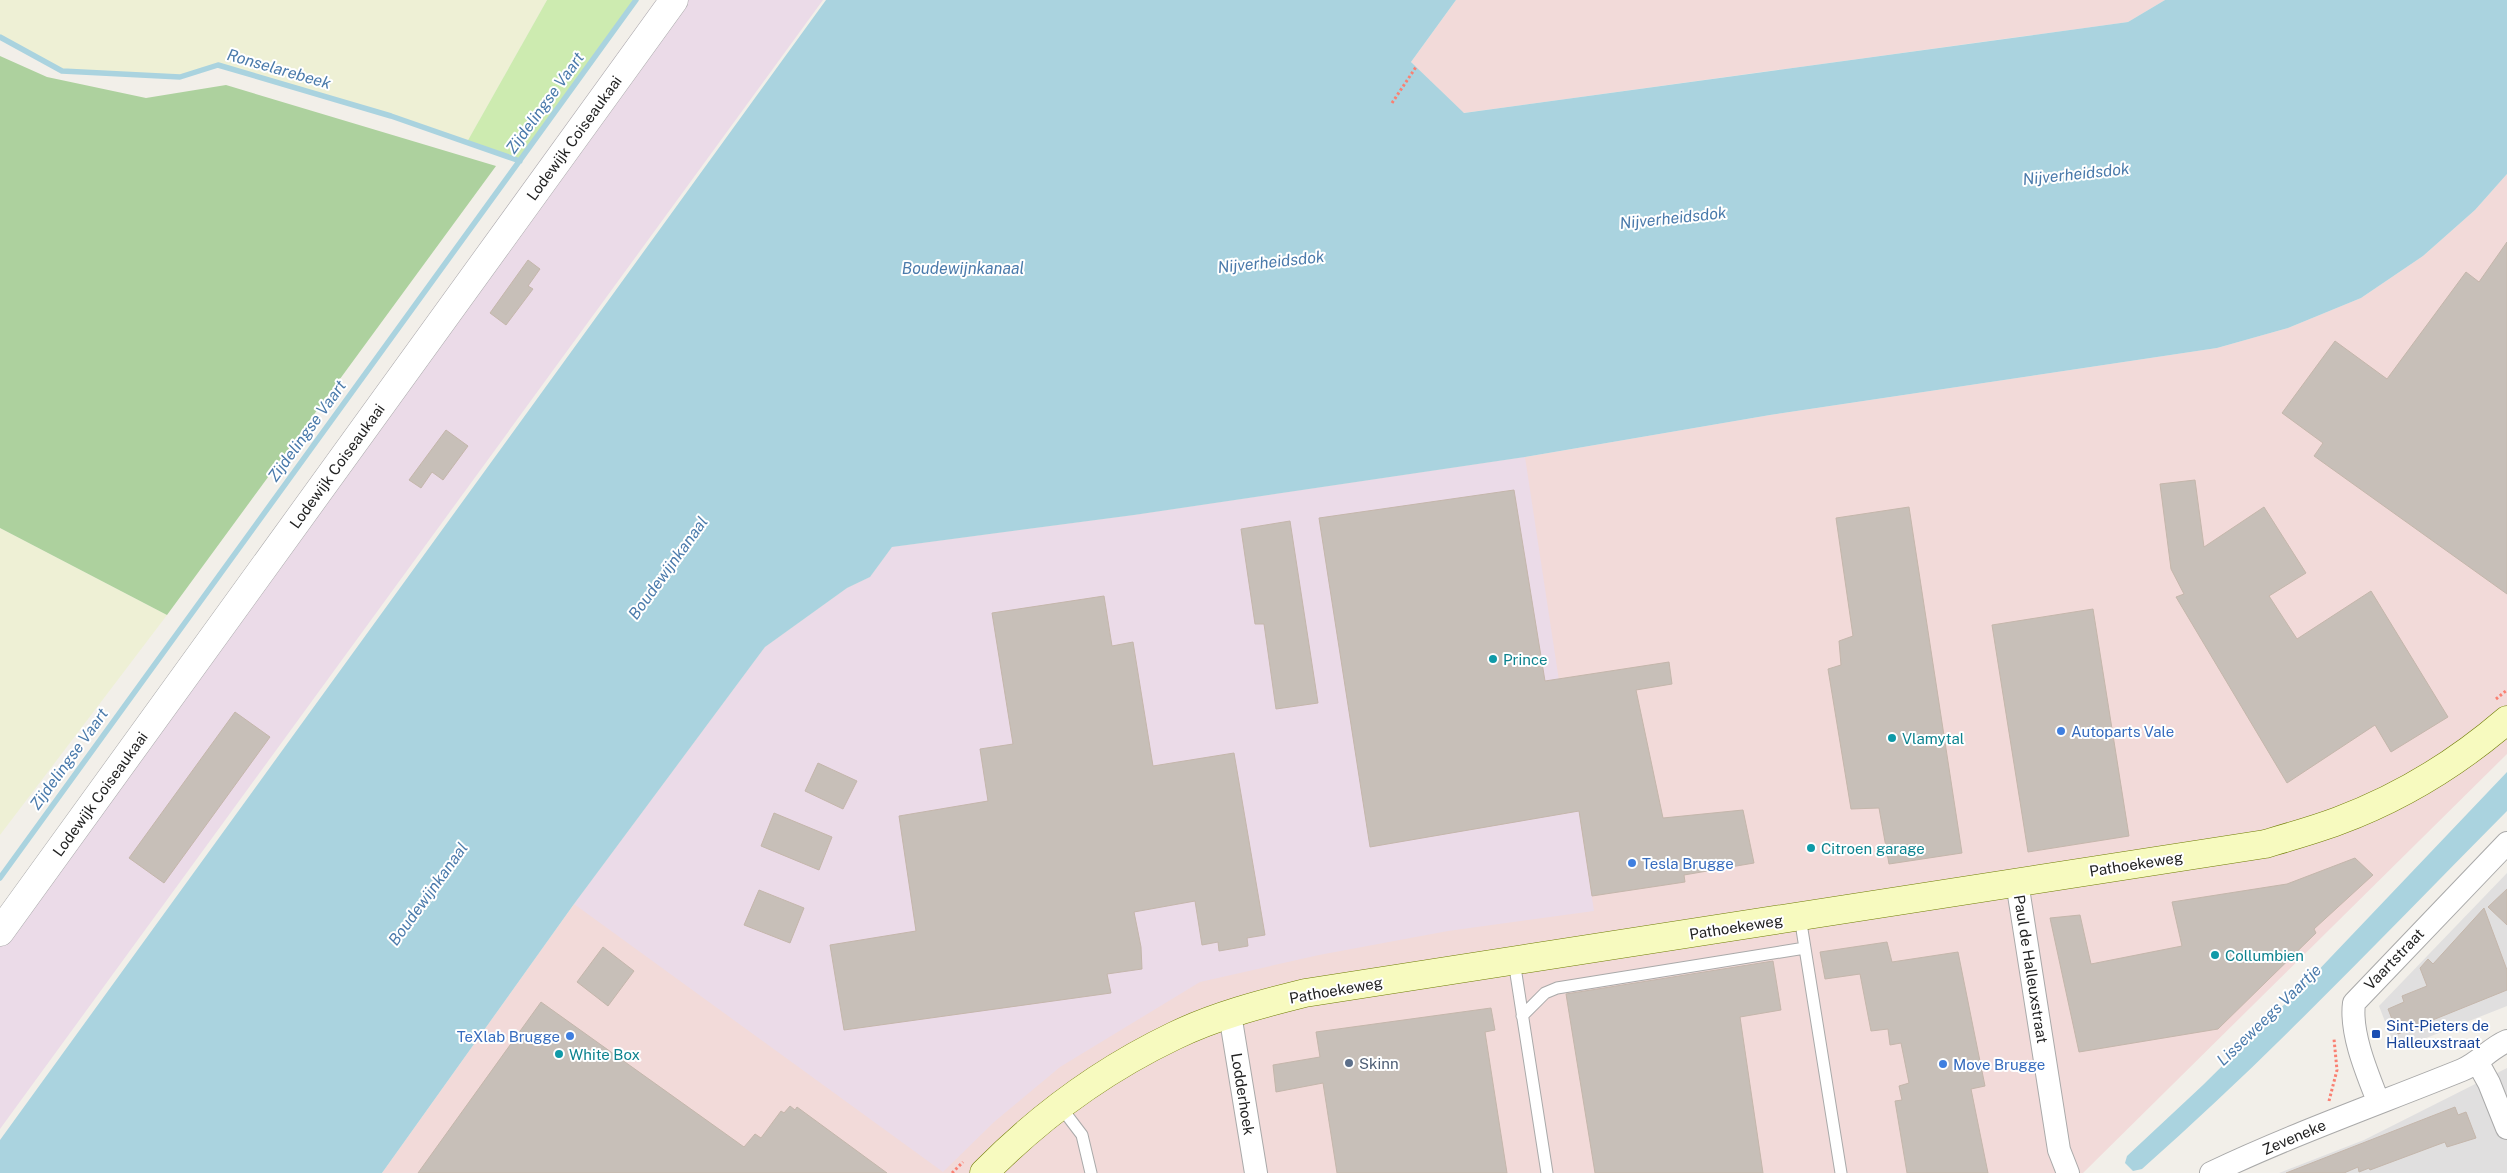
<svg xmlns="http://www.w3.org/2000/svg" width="2507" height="1173" font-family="'Public Sans',sans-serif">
<rect width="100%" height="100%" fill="#f2efe9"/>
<path fill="#e0dfdf" d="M2507,873V1006L2396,1050L2379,1006Z
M2507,1068V1173H2279L2364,1140Z"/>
<path fill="#f2dad9" d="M1456,0H2165L2128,22L1463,113L1411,62Z
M2507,174V754L2083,1173H382L574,904L765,647L847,588L870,577L892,547L1134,515L1525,457L1770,415L2217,348L2288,328L2361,298L2423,256L2475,210Z"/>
<path fill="#ebdbe8" d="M656,0H823L0,1129V908Z
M1525,457L1594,911L1448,931L1319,955L1200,982L1060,1067L994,1122L943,1172L574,904L765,647L847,588L870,577L892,547L1134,515Z"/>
<path fill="#eef0d5" d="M0,0H547L467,142L391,116L218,65L180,77L62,71L0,37Z
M0,528L167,615L0,835Z"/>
<path fill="#cdebb0" d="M547,0H637L520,161L467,142Z"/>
<path fill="#add19e" d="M0,56L47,77L146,98L226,85L496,166L167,615L0,528Z"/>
<path fill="#aad3df" d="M826,0H1456L1411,62L1464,113L2128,22L2165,0H2507V174L2475,210L2423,256L2361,298L2288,328L2217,348L1770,415L1525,457L1134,515L892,547L870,577L847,588L765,647L574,904L382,1173H0V1140Z
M2507,772V811C2387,932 2270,1056 2142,1169L2133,1171L2125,1163L2127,1156L2203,1085L2310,979Z"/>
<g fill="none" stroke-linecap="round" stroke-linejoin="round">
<path stroke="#aad3df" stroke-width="5.5" d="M0,37L62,71L180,77L218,65L391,116L520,161
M0,878L636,0"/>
</g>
<path fill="#c7bfb8" stroke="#c4b6ab" d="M2507,242V594L2314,456L2323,443L2282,413L2335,341L2387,379L2466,272L2479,282Z
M528,260L540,269L528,286L533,289L506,325L490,313Z
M446,430L468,446L443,480L432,472L421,488L409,480Z
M2195,480L2204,547L2264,507L2306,573L2269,596L2297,639L2371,591L2448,717L2391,752L2375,725L2287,783L2176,597L2184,594L2171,569L2160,484Z
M1514,490L1545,681L1669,662L1672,684L1636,690L1663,818L1743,810L1754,863L1684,875L1685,882L1592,896L1579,811L1370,847L1319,518Z
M1909,507L1962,853L1889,864L1879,808L1851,809L1828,669L1841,665L1839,641L1853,636L1836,518Z
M1290,521L1318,703L1276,709L1264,624H1255L1241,529Z
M1104,596L1112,646L1133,642L1153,766L1234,753L1265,935L1247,938L1248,946L1219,951L1218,942L1202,945L1195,901L1134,912L1141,947L1142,969L1107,974L1111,993L844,1030L830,945L916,931L899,816L988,801L980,749L1013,744L992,613Z
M2093,609L2129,836L2028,852L1992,625Z
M235,712L270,737L164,883L129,858Z
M818,763L857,781L843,809L805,791Z
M774,813L832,837L819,870L761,846Z
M2355,858L2373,875L2314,929L2316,933L2218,1029L2079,1052L2050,918L2080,915L2091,964L2182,946L2172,902L2287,884Z
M2507,889V925L2488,907Z
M759,890L804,908L790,943L744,925Z
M2484,908L2507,970V990L2398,1034L2388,1009L2404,1002L2402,996L2427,986L2420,968L2428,959L2433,964Z
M1887,942L1892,962L1958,952L1985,1086L1971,1089L1988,1173H1907L1895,1101L1902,1100L1899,1086L1909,1083L1901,1043L1890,1045L1888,1029L1871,1031L1860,974L1825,979L1820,952Z
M603,947L634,971L608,1006L577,982Z
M1773,961L1781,1010L1740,1017L1763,1173H1595L1566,994Z
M541,1002L744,1147L755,1134L761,1138L781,1111L784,1113L790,1106L795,1110L797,1107L887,1173H418Z
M1491,1008L1495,1030L1485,1032L1507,1173H1337L1323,1083L1276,1092L1273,1065L1320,1057L1316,1032Z
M2455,1107L2458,1115L2466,1112L2476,1138L2447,1147L2445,1142L2370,1170L2369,1168L2359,1172L2358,1167L2344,1173H2286Z"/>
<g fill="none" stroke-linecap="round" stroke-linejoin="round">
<g stroke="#a9a9a9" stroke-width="13">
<path id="service" d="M1800,917L1841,1173
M1514,961L1547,1173
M1522,1016L1545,993L1557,988L1805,948
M1060,1106L1082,1135L1091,1173"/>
</g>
<g stroke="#a9a9a9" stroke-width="24">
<path id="minor" d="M2017,882L2059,1150L2068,1173
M1230,1014L1256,1173
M2478,1063L2489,1083L2507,1128
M2378,1101C2367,1073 2350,1033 2354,1003L2507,843
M2211,1173C2293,1134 2378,1104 2462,1070C2479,1063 2490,1048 2507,1041"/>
</g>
<g stroke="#a9a9a9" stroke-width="29">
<path id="tertiary" d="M0,932L674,0"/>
</g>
<g stroke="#707d05" stroke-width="29">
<path id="secondary" d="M984,1173C1039,1117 1103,1070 1174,1036C1215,1016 1261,1004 1305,993L2265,844C2289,837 2314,830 2338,821C2400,798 2457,763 2507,720"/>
</g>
<path stroke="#fa8072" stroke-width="3" stroke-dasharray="2.5 2.5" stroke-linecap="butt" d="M1392,103L1416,67
M2496,699L2507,690
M2329,1101L2337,1070L2334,1039
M952,1173L963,1162"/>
<use href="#service" stroke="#fff" stroke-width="11"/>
<use href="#minor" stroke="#fff" stroke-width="22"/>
<use href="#tertiary" stroke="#fff" stroke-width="28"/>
<use href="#secondary" stroke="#f7fabf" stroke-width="28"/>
</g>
<g fill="#0f9aa8" stroke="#fff" stroke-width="2">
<circle cx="1493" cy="659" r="5"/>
<circle cx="1892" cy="738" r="5"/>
<circle cx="1811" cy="848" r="5"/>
<circle cx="2215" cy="955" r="5"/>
<circle cx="559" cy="1054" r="5"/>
</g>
<g fill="#3f7fe0" stroke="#fff" stroke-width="2">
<circle cx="2061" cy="731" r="5"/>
<circle cx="1632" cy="863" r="5"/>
<circle cx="570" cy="1036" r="5"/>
<circle cx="1943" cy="1064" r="5"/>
</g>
<rect fill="#1a4fb4" stroke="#fff" stroke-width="2" x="2371" y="1029" width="10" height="10" rx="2.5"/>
<circle fill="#5c6f8a" stroke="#fff" stroke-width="2" cx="1349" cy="1063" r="5"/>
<g text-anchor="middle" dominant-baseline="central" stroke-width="4" stroke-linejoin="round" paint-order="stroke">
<g font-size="15" fill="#222" stroke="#fff">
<text transform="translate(574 138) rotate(-54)">Lodewijk Coiseaukaai</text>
<text transform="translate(337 466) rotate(-54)">Lodewijk Coiseaukaai</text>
<text transform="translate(100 794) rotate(-54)">Lodewijk Coiseaukaai</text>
<text transform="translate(2136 864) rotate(-9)">Pathoekeweg</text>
<text transform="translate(1736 927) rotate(-9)">Pathoekeweg</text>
<text transform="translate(2394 959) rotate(-46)">Vaartstraat</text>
<text transform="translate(2031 969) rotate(81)">Paul de Halleuxstraat</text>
<text transform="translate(1336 990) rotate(-10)">Pathoekeweg</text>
<text transform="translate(1243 1094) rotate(81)">Lodderhoek</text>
<text transform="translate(2294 1137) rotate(-23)">Zeveneke</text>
</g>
<g font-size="15" fill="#0d838f" stroke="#fff" text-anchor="start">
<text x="1503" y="659">Prince</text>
<text x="1902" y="738">Vlamytal</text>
<text x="1821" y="848">Citroen garage</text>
<text x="2225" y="955">Collumbien</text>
<text x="569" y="1054">White Box</text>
</g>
<g font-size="15" fill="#366cbe" stroke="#fff" text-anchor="start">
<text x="2071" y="731">Autoparts Vale</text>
<text x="1642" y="863">Tesla Brugge</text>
<text x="560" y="1036" text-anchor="end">TeXlab Brugge</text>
<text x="1953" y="1064">Move Brugge</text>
</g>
<g font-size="15" fill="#164399" stroke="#fff" text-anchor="start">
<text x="2386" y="1025">Sint-Pieters de<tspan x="2386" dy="17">Halleuxstraat</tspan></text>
</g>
<g font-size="15" fill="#4e5e75" stroke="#fff" text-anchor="start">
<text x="1359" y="1063">Skinn</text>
</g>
<g font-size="16" font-style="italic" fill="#4a7aab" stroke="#fff">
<text transform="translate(279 69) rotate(16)">Ronselarebeek</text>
<text transform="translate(545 103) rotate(-54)">Zijdelingse Vaart</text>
<text transform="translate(2076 174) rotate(-6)">Nijverheidsdok</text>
<text transform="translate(1673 218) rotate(-6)">Nijverheidsdok</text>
<text transform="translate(1271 262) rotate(-6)">Nijverheidsdok</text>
<text x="963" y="268">Boudewijnkanaal</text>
<text transform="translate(307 431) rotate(-54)">Zijdelingse Vaart</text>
<text transform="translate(668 568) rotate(-54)">Boudewijnkanaal</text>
<text transform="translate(69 759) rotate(-54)">Zijdelingse Vaart</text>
<text transform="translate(428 894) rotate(-54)">Boudewijnkanaal</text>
<text transform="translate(2269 1015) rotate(-44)">Lisseweegs Vaartje</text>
</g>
</g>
</svg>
